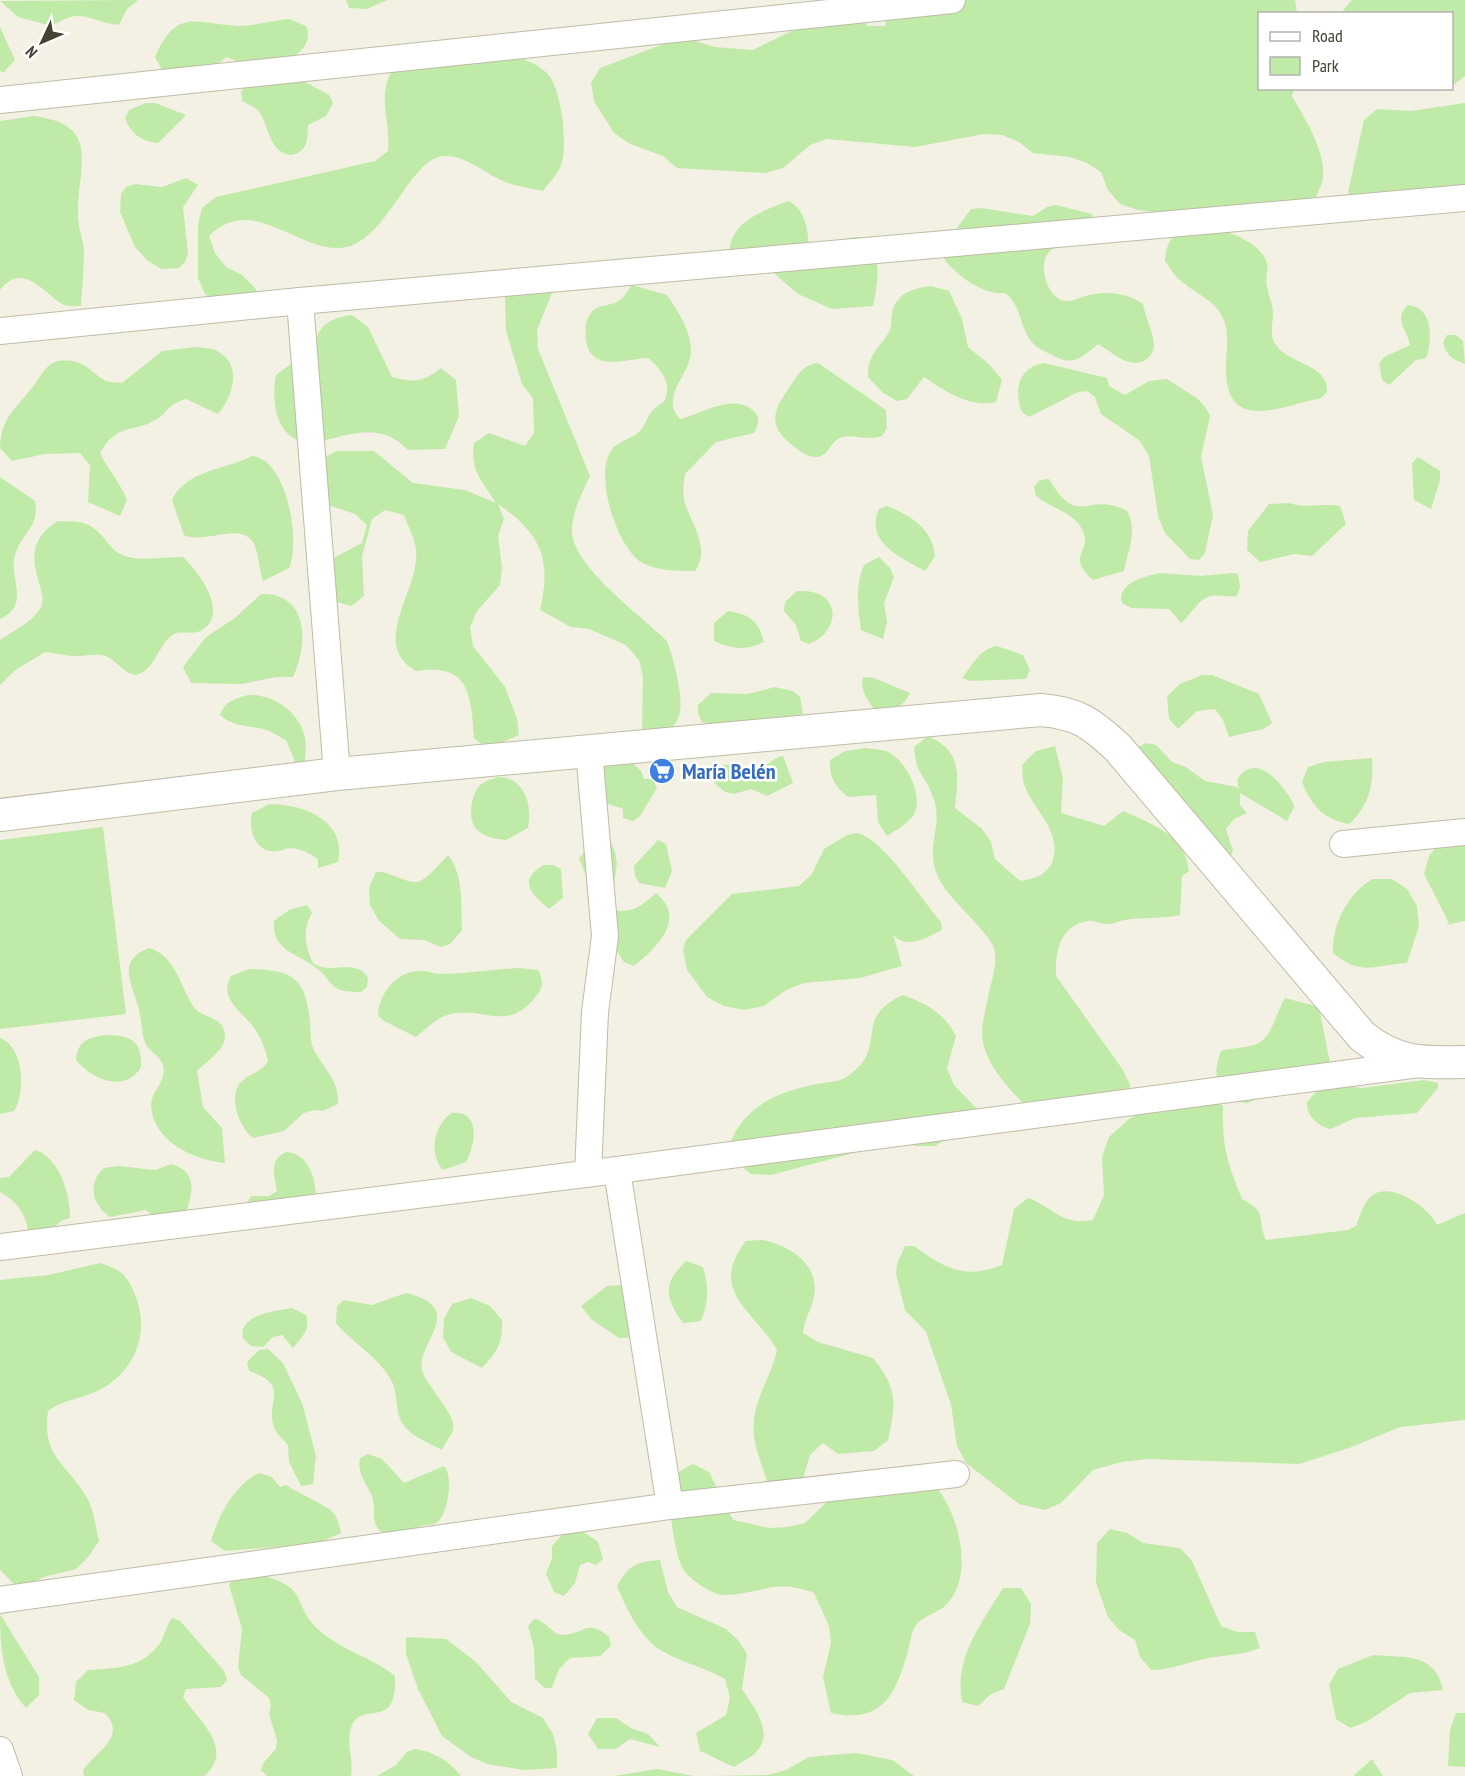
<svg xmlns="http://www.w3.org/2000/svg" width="1465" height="1776" font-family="'PT Sans Narrow',sans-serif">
<rect width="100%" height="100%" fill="#f3f1e3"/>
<path fill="#c0eaa8" d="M138,0L127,9L119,25C88,22 83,6 52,26L18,17L0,1Z
M346,0H387L367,9L349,8Z
M822,0H841L868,26H885L892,0H1295L1297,13L1260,14V88L1294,89L1292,96C1305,119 1326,151 1323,179C1322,185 1318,191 1316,197L1300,205L1175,214L1138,210L1120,204L1108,190L1101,172L1087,163L1070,157L1033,153L1019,142L1002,135L984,134L915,147L827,139L810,145L783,168L766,173L677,168L663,156L630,144L614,133L594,101L591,83L600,68L682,37L715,47L753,50L812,21Z
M1352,0H1465V76L1452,86V14L1341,13Z
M289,19L306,26C318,53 274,69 252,67C244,66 234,59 226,57L204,76L163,72L155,57C177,7 195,24 239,26C255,26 273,20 289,19Z
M0,27L15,60L3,73L0,70Z
M501,51C517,57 534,61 547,73C562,88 569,150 560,168C556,176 548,184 543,191C531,188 519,187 508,183C486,175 469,156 445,156C408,156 385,251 336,248C292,246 251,195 209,236L215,253L226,267L242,275L255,288L262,304L218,305L205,294L198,278V225L202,208L216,197L375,161L388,151C391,118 375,95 395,66Z
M296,77L329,95L333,103L326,116L308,125C307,140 309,150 292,155C270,153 270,131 261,115C257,107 249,105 242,101L241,92L246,84Z
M146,103H155L186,115L158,143C142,142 130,133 125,118L129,110Z
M1465,103V208L1356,207L1348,192L1364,120L1377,109L1411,111Z
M34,116C103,125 77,167 78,215C78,227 83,239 84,251C84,269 82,288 81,306C75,306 67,307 62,304C43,292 22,261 0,290V121Z
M186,178L198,185L183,207L188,253L185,262L179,268L161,269L147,260L135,247L120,212L121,194L126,187L135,184L162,187Z
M788,201C808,211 807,232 810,251C824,247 841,238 856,237C886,235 877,289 873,306L832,309L798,294L768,268L730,253C729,221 764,211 788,201Z
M1056,205L1092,214L1095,223L1089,239C1077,242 1058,243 1049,252C1038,264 1046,295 1062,300C1071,303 1081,297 1089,295C1108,291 1127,293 1143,304C1145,316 1154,335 1154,345C1154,350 1152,354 1148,358C1132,372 1112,352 1098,344C1083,356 1074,367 1054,356C1046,352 1037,349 1031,341C1019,326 1022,306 1005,293C983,296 948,271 940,251L971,209L981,208L1033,216L1047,207Z
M1210,225C1229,233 1260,241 1267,263C1269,270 1265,278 1267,286C1268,295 1273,304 1273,313C1273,323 1269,336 1276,345C1290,365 1329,364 1327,392L1321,398C1279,407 1225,434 1226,367C1226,351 1230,333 1223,318C1214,300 1200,296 1186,285C1177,279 1170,269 1165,261C1167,229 1184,231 1210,225Z
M508,279H542L552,293L537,330L538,349L590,476C582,493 573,510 572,529C570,565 642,616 667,641C673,657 686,703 678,718C674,728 665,737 659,745L642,733L643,676L639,660L626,645L589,629L571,627L540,610C552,559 541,534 498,504L504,519L498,536L502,568L500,585L477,611L470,627L473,646L505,687L517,719L519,735L487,749L474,738C471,693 469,663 416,671C411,668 405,664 402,659C381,631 420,583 416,550C415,539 408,526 404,515L385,510L372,519L362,556L364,596L351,606L333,601L313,569L362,543L367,525L355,514L319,502L318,460L337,451H374L413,483L465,490L496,503C482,480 470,472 474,443L489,433L525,446L534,433L533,398L522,384L506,331L505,296Z
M632,285L667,295C678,311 691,331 691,350C691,376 659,395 680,419C701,414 733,392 754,411C761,418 758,426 754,433L716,442L685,474C684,483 682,493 685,503C692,525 711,549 695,571C677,571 657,571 641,562C617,547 593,474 612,449C619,441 631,439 639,432C646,425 647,416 654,409C659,404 664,404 666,397C671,380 659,368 648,358C624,359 591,373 586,340C585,331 585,320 591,313C598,303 612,307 620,300C625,296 628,290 632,285Z
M931,286L949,291L962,319L968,347L990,365L1002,380L996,402C969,408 945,391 924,377L907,399L897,401L882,392L868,377C867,355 879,349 889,332C893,325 890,317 893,309C899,292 915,288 931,286Z
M1408,305C1433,307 1433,339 1426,358L1416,360L1389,385L1382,380L1379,364L1384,357L1410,345C1407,329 1393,319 1408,305Z
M352,315L368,327L392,377C413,383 424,382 441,368L456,380L459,416L445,449L408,450C383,424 357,432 326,440C320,441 313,444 307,443C275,438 271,400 276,375L291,364L308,359C319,331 320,319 352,315Z
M1447,335H1456L1463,341L1465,364C1453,359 1446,356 1443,342Z
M196,347C202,348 210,348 215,350C244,363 233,396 218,414L186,399C164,406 169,413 155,420C129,435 119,421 100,453C108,470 120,482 127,500L120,516L88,502L90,465L80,453L45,454L12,461L0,448C1,419 14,410 31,389C44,374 46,356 73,361C88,364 93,374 104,380C109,383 117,382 122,383L162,351Z
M818,363L886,410L887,428L882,436C864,441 851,434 842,437C831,440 829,455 818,457C810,458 803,453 797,449C766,426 772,412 791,385C799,373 803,365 818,363Z
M1044,363L1107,378L1109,386L1125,395L1149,381L1167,379L1198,399L1206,408L1210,416L1201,457L1213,515L1205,553L1199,560L1190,559L1165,533L1158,516L1149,456L1140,441L1101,414L1095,397L1087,391L1078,392L1029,417L1022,412C1013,390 1019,367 1044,363Z
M252,456C287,459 301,541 289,568L263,581C259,569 259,555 254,544C242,520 204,545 184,535L172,500C186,470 225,470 252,456Z
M1418,457L1440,471V480L1431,509L1414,500L1412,463Z
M0,477L35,501C40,525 23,533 16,552C6,575 33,605 0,619Z
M1049,479C1079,530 1088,490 1127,511C1138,530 1128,551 1124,571L1093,580C1064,554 1094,553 1082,529C1072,511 1050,508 1036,496L1034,487L1040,480Z
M1288,503C1308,509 1320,503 1340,506L1346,524L1312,556L1294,554L1260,562L1247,550L1248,531L1269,504Z
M887,506C911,516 933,529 935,556L925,571C901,558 864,542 879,509Z
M58,521C81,522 88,520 104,538C108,543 112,549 117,552C135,564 163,556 183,557C198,571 230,613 202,630C192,636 180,629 171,636C159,645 155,668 139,674C127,678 118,662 108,657C98,652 84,657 72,656C63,655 54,653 45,652L14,671L0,685V640C13,631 37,620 42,604C44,598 41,591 40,586C31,557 30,539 58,521Z
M879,557L890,568L894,577L884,603L887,622L883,639L861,630C858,608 855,586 864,565Z
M1160,573L1201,576L1233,573L1238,574L1240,587L1237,596C1229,598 1220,594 1211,596C1198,599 1191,615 1181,623L1169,609L1131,608L1122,603C1116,583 1146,576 1160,573Z
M797,591C805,591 814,591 821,595C844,609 829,638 809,644L801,641L796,625L784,611L785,602Z
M261,594C267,594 275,594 280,597C311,610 304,654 293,677H276L242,684L191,683L183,667L206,637L235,618Z
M728,611C749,614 759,621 764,642C745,651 733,649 714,641V623Z
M997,646L1023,655L1030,670L1026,679L970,681L962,678C972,666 980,648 997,646Z
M1202,675H1212L1259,694L1272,723L1263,729L1229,737L1223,720L1215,709L1197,711L1178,729L1169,719L1167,696L1180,684Z
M863,677L874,678L910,693C903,710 889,710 873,708C866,697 860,690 863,677Z
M775,687L793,691L800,697L803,714L721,726L702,722L698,713V705L711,693L748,694Z
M248,695C273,694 300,712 305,738C307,747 305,757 304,767L296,764L286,740C278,736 271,731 263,729C247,725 233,727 220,715C225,701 235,699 248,695Z
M928,736C963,752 958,774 955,808L982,829L991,842L995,859L1020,881C1034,879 1048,875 1053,860C1061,828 1033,811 1024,784C1022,778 1023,771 1022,765L1036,751L1055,746L1063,778L1061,813L1104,826L1123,811C1153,825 1185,834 1189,871L1182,876L1180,915C1161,919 1143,917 1124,920C1118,921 1112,925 1106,924C1100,924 1094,920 1087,921C1060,926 1055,952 1056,976L1123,1070L1130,1085L1128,1103L1037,1114C1017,1100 988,1068 983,1043C980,1027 986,1008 989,993C992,979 998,962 994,948C992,938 954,901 945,889C918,849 946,831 933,797C925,774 916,776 914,747Z
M1146,743L1156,745L1172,762L1186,767L1205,781L1237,787L1239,790L1237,780C1255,750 1283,784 1293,803L1294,807L1287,821L1240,793V805L1247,813L1234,819L1226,829L1233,851L1230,857L1138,747Z
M865,748C873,749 882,749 888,752C907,761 925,798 913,816C906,825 896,830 887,836L878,822L876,795L848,797C835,786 829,778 830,760L845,751Z
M626,756L641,771L644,779H653L657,788L640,816L633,821L623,818V809L588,797L583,762Z
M783,756L793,783L767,796L751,789L734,794L725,792L712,781L709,773C725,757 742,769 761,766C770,765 774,757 783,756Z
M1372,758C1374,784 1369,806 1349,824C1324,820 1311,805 1302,782L1308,767L1324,762Z
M498,777C524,777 533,805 528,828L506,840C481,838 467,829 472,802C474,796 475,790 480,785C485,781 492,779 498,777Z
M269,804C303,804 347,820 338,862L318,868V859C311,854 301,849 291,848C286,848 282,851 277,851C255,854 248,829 252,813Z
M103,827L126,1014L0,1029V840Z
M858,833C885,841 921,899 941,922L942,930C929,937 905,951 893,934L902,966L860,978L804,983L786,990L764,1006L744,1010L724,1006L707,997L687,970L683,950L686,940L732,894L799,886L812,874L824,849L847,835Z
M607,838C629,864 605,885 616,910C632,914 644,904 656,893C688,919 655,949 634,966L624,962L617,951L579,858L585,851Z
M658,840L666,844L672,871L665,888L639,883L635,876L634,866Z
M1465,840V921L1445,925L1449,923L1424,874L1429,856L1440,843Z
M448,855C464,875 461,906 462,930L450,944L441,947L424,940L400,939L379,921L370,905L369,888L376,872C391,870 409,888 422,880C432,874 440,863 448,855Z
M544,865H553L561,869L563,898L549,909C531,894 517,880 544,865Z
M1372,879H1392L1407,889L1417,906L1419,926L1407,963C1372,965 1363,977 1333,953C1332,924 1348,894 1372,879Z
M307,905L312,913C302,929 305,947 313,963C332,976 355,957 368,978L367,987L361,992C353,992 344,992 338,989C330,985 327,977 321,972C303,954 271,953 274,921L289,910Z
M149,948C175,955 180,985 193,1006C201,1019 224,1015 225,1036C226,1049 206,1062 197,1071L203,1107L222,1128L225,1163C195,1160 153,1142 151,1106C150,1092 170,1078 162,1063C159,1055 148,1051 145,1042C141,1032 142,1020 139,1010C134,987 114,961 149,948Z
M519,968L538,970C543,980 544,986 537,995C508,1034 484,1006 451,1014C437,1017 427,1028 416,1037L384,1021L378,1015C379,994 396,972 418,971C426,970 433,974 441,974C466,974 493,969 519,968Z
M249,969C292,970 305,976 310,1021C311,1029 310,1037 312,1045C320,1066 340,1079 338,1104L323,1111L314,1110L304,1113L284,1131L253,1138C239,1127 227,1095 242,1081C251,1072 263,1073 268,1060C265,1049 261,1037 254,1028C242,1011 218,999 231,976Z
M903,995C928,1005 943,1012 956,1036L947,1068L954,1085L979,1111L981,1129L966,1138H948L935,1146H916L899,1141L771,1175L751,1174L738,1163L729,1146C743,1106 779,1091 817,1084C827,1082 840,1082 848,1076C890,1047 851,1018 903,995Z
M1285,998L1319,1007L1330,1063L1248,1103L1230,1101C1215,1084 1213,1072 1221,1051C1232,1048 1244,1048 1254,1045C1272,1040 1276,1012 1285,998Z
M105,1035C130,1035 142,1040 141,1067C125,1094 92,1079 76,1060C78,1040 88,1038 105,1035Z
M0,1038C24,1046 26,1093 14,1111L0,1114Z
M1424,1080L1438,1083V1088L1417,1113L1355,1118L1331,1129C1318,1127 1306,1115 1307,1102L1320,1087L1333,1084L1362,1088Z
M1209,1096L1223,1106C1222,1148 1227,1161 1242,1199C1269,1213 1256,1218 1266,1240L1348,1230L1356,1226C1360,1216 1364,1200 1374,1194C1394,1183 1429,1208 1437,1225L1465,1213V1420L1400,1427L1349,1448L1299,1464L1147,1459L1121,1462L1093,1470L1061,1503L1045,1510L1019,1504L966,1463L957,1446L951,1405L926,1332L905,1310L896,1274L897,1264L905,1246H914C944,1268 964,1280 1002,1265L1014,1209L1028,1198C1053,1207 1061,1226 1093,1220L1104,1195L1102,1157L1109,1137L1129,1119L1145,1110L1153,1108L1171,1110Z
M451,1113C481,1110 476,1143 466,1162L443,1170C428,1153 434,1126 451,1113Z
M35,1150C59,1156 71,1196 70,1218L61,1221L46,1235L29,1234C25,1213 19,1203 0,1192V1178L9,1177Z
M286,1152C310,1154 316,1180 316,1200L247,1204L251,1196H269L277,1191C274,1175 269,1160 286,1152Z
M171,1164C200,1172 192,1196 184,1217L156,1219L146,1210L110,1217C92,1205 87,1183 104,1168L118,1166L155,1170Z
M763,1240C791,1246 820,1265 814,1297C811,1310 805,1317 803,1333L818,1342L873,1358C898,1389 896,1403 888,1440L874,1451L838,1454L823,1443L810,1455L800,1489L769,1493C766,1467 751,1449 754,1421C756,1396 772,1374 777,1350C754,1310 707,1291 746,1241Z
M686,1261L703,1267C709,1287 709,1301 701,1321L683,1323C665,1297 662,1284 686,1261Z
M100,1263C124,1270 129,1278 137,1300C150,1338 131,1376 95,1392C77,1400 65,1399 48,1411C42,1455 63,1461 84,1493C94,1507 95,1525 99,1541L89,1556L76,1569L44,1577L20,1590L0,1570V1280L48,1275Z
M625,1285C654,1294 661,1312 645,1337L619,1338L591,1319L581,1306L607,1286Z
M406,1293C469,1308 416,1343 422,1370C426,1386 458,1416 453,1430C451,1436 445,1443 442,1450C426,1441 405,1435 399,1416C396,1405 397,1390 391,1380C379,1357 352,1343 336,1323L337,1306L344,1300L372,1305Z
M471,1298L490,1306L502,1320C503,1342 498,1352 482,1368L451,1352L443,1337L444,1319L452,1304Z
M292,1308L306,1315C311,1331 302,1336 293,1348L282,1335L273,1337L263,1347L251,1346L243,1338C238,1315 274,1311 292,1308Z
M268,1349L283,1363L302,1403L316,1456L313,1484L301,1486L289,1462L288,1445C284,1440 278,1435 275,1430C263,1401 293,1386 249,1371L247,1362L259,1350Z
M368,1454L382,1459L404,1483L444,1466C454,1476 448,1516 436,1523C431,1526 423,1524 418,1527C405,1533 401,1534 387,1537C366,1522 379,1512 371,1494C365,1481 357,1473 360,1458Z
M693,1464L709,1472L733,1520L769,1528L788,1527L805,1523L831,1498L933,1483C958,1510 976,1575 946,1605C938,1613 924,1615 916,1625C911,1631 910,1644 908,1651C895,1695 883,1724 831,1713L823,1677L831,1643L829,1626L814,1593C773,1578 762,1594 724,1595C713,1596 684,1576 681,1565C674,1546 671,1521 670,1502C668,1481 675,1472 693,1464Z
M259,1473L272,1477L280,1487L286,1485C297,1493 330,1506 335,1515C338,1520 340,1527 341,1533L316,1544L225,1551L211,1541C218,1516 235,1484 259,1473Z
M1110,1529L1127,1533L1143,1543L1180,1548L1192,1561L1221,1626L1237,1632H1255L1260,1648C1243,1655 1226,1655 1208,1658C1188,1662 1172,1670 1151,1670L1140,1657L1135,1640L1119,1630L1108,1617L1096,1583L1097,1543Z
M582,1531L598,1542L603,1559L596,1565L588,1562L580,1565L575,1583L564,1596L554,1592L546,1574L552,1558V1546L562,1535Z
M660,1560L668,1592L677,1607L726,1629L738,1640L747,1654L742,1689C752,1705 774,1731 758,1750C753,1757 741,1762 734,1767L700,1751L696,1733L726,1715L730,1698L725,1679C704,1667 677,1661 657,1648C638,1633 626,1608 617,1586C629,1565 636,1562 660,1560Z
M261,1575C312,1589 290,1603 319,1630C340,1650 372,1657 395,1676C397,1732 364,1700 352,1725C345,1741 354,1760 351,1776H267L261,1770L264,1762L276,1749L277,1740L269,1714L271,1706L269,1698L241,1675L238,1667L242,1629L229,1585L234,1578Z
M1003,1588H1021L1031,1604L1030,1624L1004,1689L991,1694L978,1706L962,1702C954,1658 981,1624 1003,1588Z
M0,1614L39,1677V1695L26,1708C3,1682 0,1648 0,1614Z
M172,1618L180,1621L224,1671L227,1680L221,1687L186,1689L183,1697C198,1720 236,1749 204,1776H84L83,1770C97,1751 127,1736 105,1713L88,1710L74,1700L76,1682L88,1670C117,1668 141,1669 160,1643C165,1635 166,1626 172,1618Z
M534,1619C546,1620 552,1635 563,1635C585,1634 587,1618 609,1637L611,1646L600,1656L570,1658L559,1669L552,1688H545L535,1679L534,1648L528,1626Z
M406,1637L446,1639L475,1661L511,1702L543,1718L553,1734L557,1751V1768L524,1770L487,1764L471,1757L442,1736L418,1689L406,1654Z
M1373,1655C1406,1658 1435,1652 1443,1690L1410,1693L1366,1722L1350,1728L1336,1719L1329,1685L1338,1669Z
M1456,1713H1465V1767L1448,1766L1450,1730Z
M597,1718H616L631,1728L648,1734L660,1747L630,1739L616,1749H598L588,1734Z
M415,1749C432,1751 451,1762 461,1776H377L396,1765L407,1752Z
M856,1753L892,1760L914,1776H706L768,1775L786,1770L809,1757Z
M1372,1759L1383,1776H1353Z
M657,1769L694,1776H614Z"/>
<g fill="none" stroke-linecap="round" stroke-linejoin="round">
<g stroke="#bfbba5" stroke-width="28">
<path id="minor" d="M0,100L952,0
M300,301L337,774
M0,331L300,301L1465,198
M1343,844L1465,832
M617,1171L670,1506
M588,1174L595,1012L605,936L589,751
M0,1247L633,1168L1419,1064
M0,1600L670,1506L956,1474
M0,1750L9,1776"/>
</g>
<g stroke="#bfbba5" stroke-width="34">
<path id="tertiary" d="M0,815L337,774L1041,710C1078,713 1091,723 1118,748L1362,1036C1397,1064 1422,1063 1465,1062"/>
</g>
<use href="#minor" stroke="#fff" stroke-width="26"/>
<use href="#tertiary" stroke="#fff" stroke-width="32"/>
</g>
<defs>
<g id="supermarket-disc" transform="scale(1.35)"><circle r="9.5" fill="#3f7fe0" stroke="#fff"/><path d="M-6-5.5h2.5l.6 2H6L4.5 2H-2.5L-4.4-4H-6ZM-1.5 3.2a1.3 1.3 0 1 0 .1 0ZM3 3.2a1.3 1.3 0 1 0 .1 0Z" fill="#fff"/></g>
</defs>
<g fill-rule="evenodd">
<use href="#supermarket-disc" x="662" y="771"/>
</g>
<g text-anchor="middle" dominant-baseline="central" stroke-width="5" stroke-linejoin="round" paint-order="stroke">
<g font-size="22" font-weight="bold" fill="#366cbe" stroke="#fff" text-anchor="start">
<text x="682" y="771">María Belén</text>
</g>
</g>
<rect x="1258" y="12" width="195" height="78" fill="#ffffff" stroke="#b5b3ad" stroke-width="1.5"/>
<rect x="1270" y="32" width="30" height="9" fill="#ffffff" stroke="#b5b3ad" stroke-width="1.5"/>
<text x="1312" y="42" font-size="18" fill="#454233">Road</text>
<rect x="1270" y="57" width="30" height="18" fill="#c0eaa8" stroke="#b5b3ad" stroke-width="1.5"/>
<text x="1312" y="72" font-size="18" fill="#454233">Park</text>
<g transform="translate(42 42) rotate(226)" stroke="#ffffff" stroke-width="4.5" paint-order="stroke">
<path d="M0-4.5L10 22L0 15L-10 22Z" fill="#454233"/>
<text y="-9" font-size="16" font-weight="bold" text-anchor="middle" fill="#454233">N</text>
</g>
</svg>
